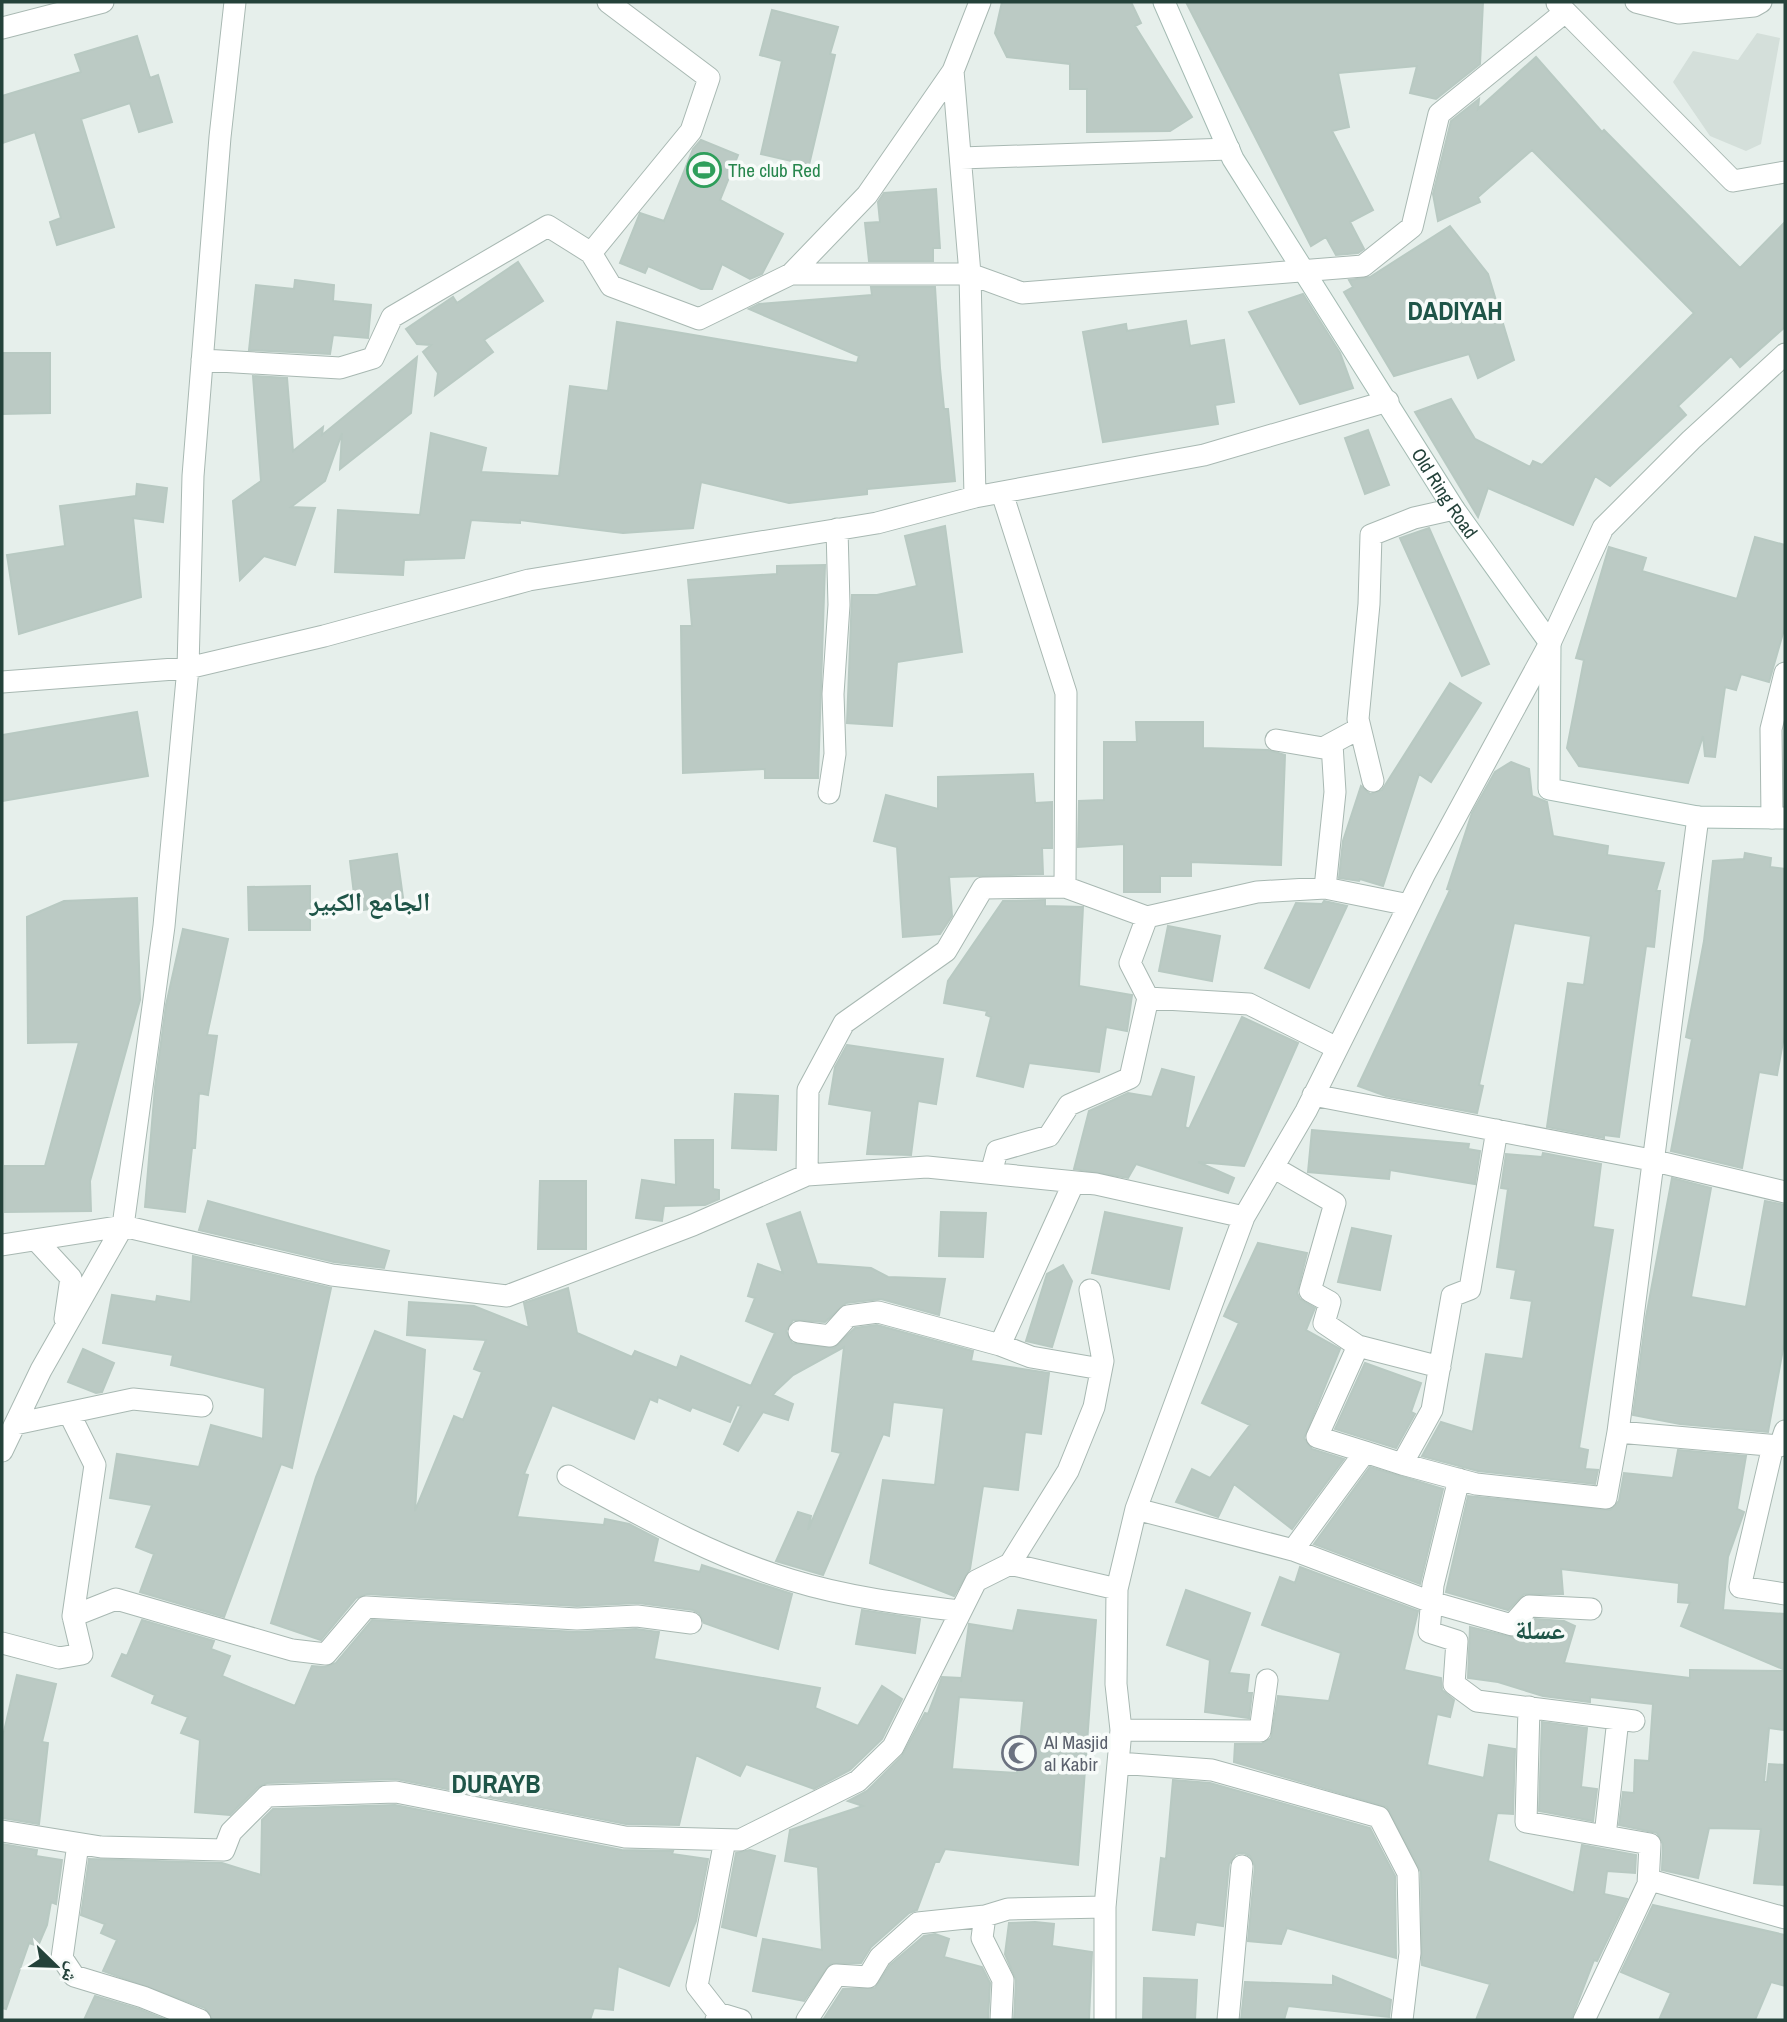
<svg xmlns="http://www.w3.org/2000/svg" width="1787" height="2022" font-family="'Archivo Narrow','Noto Naskh Arabic',sans-serif">
<rect width="100%" height="100%" fill="#e6efeb"/>
<path fill="#d4dfda" d="M1757,33L1780,38L1761,144L1746,151L1710,136L1673,82L1693,51L1738,60Z"/>
<path fill="#bbcac4" stroke="#b8c9c2" stroke-width="2" fill-rule="evenodd" d="M1002,2H1131L1141,23L1135,26L1192,117L1170,131L1087,132V89H1070V64L1007,57L995,33Z
M1186,2H1483L1480,64L1436,99L1410,93L1417,66L1338,73L1349,127L1332,131L1373,210L1350,222L1364,249L1358,253L1336,255L1326,237L1311,246Z
M772,10L838,27L830,54L835,55L809,165L761,154L782,61L760,55Z
M137,36L150,78L158,75L172,122L139,132L130,103L81,119L114,227L57,245L50,222L61,218L35,132L2,143V96L81,72L75,55Z
M1536,57L1602,132L1604,130L1740,268L1785,222V327L1740,367L1731,356L1678,406L1686,415L1610,486L1595,476L1573,525L1488,488L1478,517L1415,412L1451,399L1475,439L1530,467L1533,461L1542,465L1694,313L1532,150L1478,197L1480,202L1438,221L1433,194L1451,121L1479,99L1478,109Z
M701,140L738,155L720,200L783,234L762,274L750,279L722,264L712,289H701L648,266L645,273L620,263L640,213L664,221L693,149Z
M936,189L940,248H933V261H869L865,223L880,222L878,202L884,193Z
M1450,226L1488,274L1514,360L1478,378L1469,354L1394,376L1344,292L1353,287L1349,280L1370,277Z
M518,262L543,301L484,340L493,352L435,395L438,373L423,352L431,345L417,344L406,329L453,297L457,303Z
M295,280L334,285L333,301L371,305L368,338L333,335L330,354L249,350L256,285L294,289Z
M871,287H935L940,368L944,409H948L955,481L867,489V494L789,503L701,482L693,528L623,533L520,520V523L471,520L464,558L404,560L403,575L335,572L338,510L420,515L431,433L486,448L481,472L559,476L570,386L608,391L617,322L857,363L859,356L749,309L759,304L872,295Z
M1303,294L1340,353L1353,388L1300,404L1249,312Z
M1186,321L1190,346L1224,340L1234,402L1215,405L1218,424L1103,442L1083,332L1126,324L1127,331Z
M2,353H50V413L2,414Z
M417,357L411,413L340,469L342,433L325,481L291,507L315,508L295,565L264,556L240,580L233,501L261,481L253,376L287,378L293,451L323,427L322,435Z
M1368,430L1389,485L1365,494L1345,438Z
M137,484L167,488L163,522L133,518L141,597L19,634L7,555L65,546L60,506L136,496Z
M945,526L962,652L897,662L892,726L847,723L852,595H877L917,586L905,536Z
M1429,528L1489,664L1462,676L1400,538Z
M1755,537L1785,545V626L1769,682L1741,674L1736,690L1725,687L1715,757L1705,756L1703,736L1688,783L1579,766L1567,748L1584,660L1576,658L1609,547L1646,558L1642,571L1737,599Z
M825,565L818,778H765V769L683,773L681,626H692L688,580L777,574V566Z
M1450,683L1481,703L1431,782L1419,774L1383,886L1360,879L1359,881L1339,878L1343,841L1361,786L1370,794L1382,790Z
M137,712L148,776L2,801V735Z
M1136,722H1203V748L1268,750L1285,755L1281,865L1191,862V876H1160V892H1124V844L1078,847L1079,801L1104,800V742H1137Z
M1511,762L1529,769L1532,796L1547,802L1553,836L1608,846L1607,855L1664,863L1656,891H1660L1654,947L1646,946L1619,1137L1604,1135V1138L1547,1127L1568,983L1584,985L1591,936L1514,923L1479,1085L1483,1086L1477,1113L1386,1096L1358,1086L1450,890L1447,889L1472,813L1495,772Z
M1033,774L1035,803L1052,802V848H1042L1043,874L949,877L952,916L940,934L903,937L897,847L874,841L886,795L938,809V777Z
M1745,853L1771,858L1770,867L1785,869V1031L1777,1075L1759,1072L1742,1168L1671,1151L1692,1039L1686,1037L1704,941L1713,861L1744,859Z
M397,854L404,905L356,911L350,861Z
M310,886V930H249L248,887Z
M137,898L140,1000L90,1181L91,1211L5,1212V1166H45L79,1042L28,1043L27,917L64,901Z
M1045,900V906L1083,907L1079,986L1132,995L1127,1031L1106,1027L1099,1072L1029,1063L1023,1087L977,1076L991,1017L986,1015L987,1011L944,1003L948,981L1003,901Z
M1324,901L1347,906L1309,988L1265,968L1296,903L1322,904Z
M1168,926L1220,936L1212,981L1159,971Z
M183,929L228,939L207,1035L217,1036L208,1095L199,1093L195,1148H192L185,1212L145,1207L155,1087L166,1005Z
M1242,1017L1298,1043L1244,1166L1198,1162L1234,1178L1228,1193L1136,1164L1128,1178L1074,1169L1089,1111L1128,1093L1152,1097L1162,1069L1194,1077L1185,1127L1189,1129Z
M847,1045L943,1059L936,1104L918,1101L911,1155L867,1154L872,1111L829,1104L835,1067Z
M735,1094L778,1096L776,1150L732,1148Z
M1312,1130L1469,1144L1468,1149L1480,1151L1475,1184L1390,1170L1389,1179L1308,1172Z
M675,1140H713V1189L719,1190V1199L705,1205L664,1206L662,1221L636,1218L642,1180L676,1185Z
M1543,1153L1601,1164L1593,1227L1613,1230L1579,1448L1588,1450L1585,1469L1598,1470L1595,1484L1478,1471L1422,1456L1441,1422L1473,1432L1486,1354L1523,1359L1532,1301L1511,1298L1516,1270L1497,1267L1508,1189L1501,1188L1506,1154L1542,1157Z
M1672,1178L1711,1188L1691,1297L1746,1307L1765,1201L1785,1205V1338L1768,1432L1680,1424L1633,1415L1646,1317Z
M540,1181H586V1249H538Z
M208,1201L389,1251L384,1268L334,1262L199,1230Z
M800,1212L817,1264L871,1268L888,1277L945,1279L939,1315L881,1299L846,1303L825,1322L793,1320L786,1331L792,1343L834,1348L855,1328L877,1325L973,1351L971,1361L1049,1373L1041,1434L1025,1432L1018,1490L983,1486L970,1569L954,1596L870,1563L883,1480L935,1485L944,1408L893,1402L889,1436L883,1434L823,1575L776,1561L798,1512L811,1516L808,1530L841,1453L832,1451L844,1347L793,1375L776,1391L773,1395L793,1404L788,1420L763,1412L738,1451L724,1444L741,1406L737,1405L730,1422L692,1407L690,1411L658,1397L657,1402L650,1399L634,1439L552,1405L524,1474L528,1475L517,1517L604,1525L605,1519L629,1524L658,1539L653,1562L700,1572L702,1565L792,1594L778,1649L704,1623L699,1613L693,1610L638,1603L577,1606L367,1594L356,1598L321,1640L271,1623L316,1477L375,1331L425,1350L415,1511L454,1416L463,1420L482,1372L474,1369L486,1340L407,1335L409,1302L474,1306L529,1328L524,1303L568,1288L577,1333L632,1357L635,1351L677,1368L681,1356L751,1386L775,1333L746,1321L755,1298L748,1296L758,1264L783,1273L767,1224Z
M941,1212L986,1213L983,1257L939,1256Z
M1105,1212L1182,1228L1169,1289L1092,1273Z
M1352,1228L1391,1236L1380,1290L1338,1282Z
M1258,1243L1307,1253L1297,1293L1300,1299L1315,1308L1306,1330L1340,1349L1304,1438L1312,1449L1344,1459L1292,1529L1234,1484L1218,1517L1176,1502L1192,1469L1210,1478L1250,1425L1202,1403L1239,1323L1224,1316Z
M193,1256L331,1288L292,1468L281,1464L224,1617L140,1592L154,1554L136,1547L152,1505L110,1498L117,1454L199,1467L211,1425L263,1439L265,1388L171,1365L173,1355L103,1343L112,1295L156,1302L157,1296L191,1302Z
M1063,1265L1072,1281L1052,1347L1026,1341L1047,1274Z
M83,1349L114,1363L102,1392L96,1393L68,1382Z
M1365,1363L1421,1383L1411,1412L1415,1414L1396,1448L1335,1429Z
M1678,1450L1746,1456L1737,1509L1744,1512L1728,1557L1723,1610L1785,1614V1670L1681,1626L1690,1603L1678,1602L1679,1583L1561,1569L1563,1594H1524L1508,1610L1446,1592L1468,1496L1610,1510L1619,1501L1624,1473L1673,1478Z
M1370,1467L1443,1489L1420,1584L1314,1544Z
M1300,1567L1418,1611L1404,1670L1441,1678L1442,1690L1454,1700L1450,1717L1437,1714L1427,1765L1484,1778L1489,1745L1515,1749L1513,1814L1497,1813L1488,1861L1574,1893L1582,1845L1636,1855L1635,1873L1607,1871L1604,1894L1627,1899L1597,1961L1594,1960L1571,2020H1476L1490,1984L1422,1965L1421,1872L1387,1807L1234,1762L1235,1744H1261L1271,1738L1278,1696L1329,1701L1341,1653L1262,1625L1280,1577L1295,1583Z
M1186,1590L1250,1613L1229,1673L1249,1675L1247,1693H1252L1249,1718L1205,1712L1210,1660L1167,1645Z
M862,1610L920,1619L915,1653L856,1644Z
M1018,1610L1096,1620L1078,1865L945,1849L939,1862H935L917,1910L909,1913L871,1947L861,1963L830,1964L804,2001L753,1991L763,1939L822,1950L818,1867L785,1861L790,1830L863,1806L848,1801L867,1791L902,1756L925,1713L928,1714L942,1677L961,1678V1682L969,1624L1013,1631ZM959,1697L1024,1701L1017,1773L952,1769Z
M1535,1619L1564,1621L1575,1626L1564,1663L1690,1678V1670L1785,1671V1730L1769,1728L1764,1782H1767L1769,1764L1785,1765V1885L1754,1883L1761,1829L1709,1828L1698,1878L1662,1870L1663,1844L1657,1833L1619,1825L1623,1792L1634,1793L1635,1760L1649,1761L1653,1704L1590,1697V1702L1543,1696L1498,1682L1468,1678L1470,1627L1515,1638Z
M142,1620L214,1641L211,1649L230,1656L222,1676L295,1706L312,1666L325,1667L336,1663L372,1620L576,1632L636,1629L659,1632L654,1659L820,1688L815,1708L858,1726L882,1686L902,1699L882,1739L850,1770L814,1789L746,1764L740,1776L696,1755L679,1825L626,1824L396,1779L267,1783L258,1787L230,1815L195,1812L200,1740L181,1733L188,1717L152,1703L155,1695L112,1676L122,1654L127,1656Z
M17,1675L56,1684L42,1742L48,1743L39,1824L2,1818V1740Z
M1542,1722L1587,1728L1581,1787L1597,1789L1593,1821L1539,1811Z
M1173,1780L1210,1783L1370,1828L1395,1876L1396,1958L1287,1928L1281,1944L1248,1941L1255,1866L1250,1856L1244,1853L1236,1854L1229,1864L1223,1926L1196,1922L1194,1935L1153,1930L1161,1858L1166,1859Z
M395,1805L622,1850L673,1851L672,1854L708,1859L696,1921L669,1986L618,1966L613,2010L594,2008L590,2020H213L205,2008L103,1971L117,1940L101,1933L105,1924L81,1915L89,1859L222,1863L261,1875L262,1820L273,1809Z
M2,1844L37,1850L36,1856L62,1860L56,1904L51,1902L47,1925L38,1946L29,1943L6,2009L2,2008Z
M750,1850L775,1856L756,1936L722,1927L736,1853Z
M1653,1905L1785,1935V1986L1771,1982L1755,2020H1659L1671,1993L1621,1972Z
M1035,1922L1054,1924L1052,1946L1092,1952L1089,2020H1014L1016,1980L1005,1954L1009,1923Z
M935,1934L949,1939L944,1957L982,1967L990,1983L988,2020H823L843,1989L875,1988L890,1965L924,1936Z
M1333,1976L1391,2000L1389,2017L1288,2006L1284,2020H1241L1245,1982L1333,1985Z
M1144,1978L1197,1980L1195,2020H1143Z
M95,1996L139,2009L166,2020H84Z"/>
<g fill="none" stroke-linecap="round" stroke-linejoin="round">
<g stroke="#a8b8b2" stroke-width="23">
<path id="street" d="M1636,2L1679,13L1754,6L1761,2
M1557,3L1733,181L1785,172
M2,28L103,2
M953,71L970,274L975,497
M961,158L1229,149
M591,253L611,286L699,319L791,274L867,195L953,71L980,2
M791,274H970L1022,293L1363,266L1412,227L1439,114L1565,12
M202,360L340,368L373,358L392,317L548,226L591,253L691,131L709,78L608,2
M1002,493L1066,693L1065,887L1147,917
M2,682L188,668L324,636L529,580L877,523L975,497L1204,455L1388,401
M1276,740L1323,748L1360,728
M1373,781L1358,719L1369,604L1371,535L1414,518L1454,509
M829,793L835,754L833,694L839,605L837,529
M1698,817L1618,1432L1780,1446L1785,1431
M1772,818L1771,729L1785,673
M1325,888L1335,792L1332,744
M1148,998L1249,1004L1337,1048
M1313,1095L1651,1160L1785,1192
M1273,1167L1335,1203L1310,1291L1330,1302L1324,1323L1358,1346
M991,1173L997,1151L1049,1136L1069,1105L1130,1078L1148,998L1130,963L1147,917L1257,892L1325,888L1409,905
M807,1175L808,1090L844,1023L946,951L983,888L1065,887
M36,1240L71,1278L65,1319
M2,1245L123,1226L332,1275L507,1296L693,1225L807,1175L927,1167L1096,1184L1244,1217
M799,1332L830,1336L848,1316L878,1312L1000,1345L1031,1357L1101,1369
M1000,1345L1074,1182
M69,1413L95,1465L73,1616
M15,1424L133,1399L202,1406
M1773,1446L1740,1587L1785,1594
M2,1451L41,1370L123,1226L164,926L188,668L193,476L220,137L235,2
M1365,1452L1317,1437L1358,1346L1440,1367
M1402,1464L1476,1484L1606,1498L1618,1432
M568,1476C640,1515 712,1556 791,1580C846,1597 903,1604 960,1611
M1459,1479L1433,1585L1429,1632L1457,1641L1454,1684L1477,1701L1634,1721
M1136,1509L1293,1550L1365,1452L1402,1464L1432,1410L1452,1296L1470,1289L1497,1130
M1293,1550L1431,1602L1512,1625L1529,1606L1591,1609
M1010,1564L1117,1589
M2,1643L59,1658L82,1654L73,1616L116,1599L292,1650L326,1654L366,1607L577,1619L637,1616L691,1623
M1529,1707L1526,1822L1605,1836
M1618,1719L1605,1836L1650,1844L1648,1885
M1121,1730L1260,1731L1267,1680
M1118,1763L1212,1770L1379,1817L1408,1873L1410,1953L1402,2020
M2,1831L101,1847L224,1850L231,1832L267,1796L396,1792L625,1837L740,1840L858,1781L893,1747L976,1581L1010,1564L1068,1471L1094,1407L1103,1361L1090,1290
M78,1844L62,1958L74,1976L143,1997L200,2020
M985,1916L982,1938L1003,1980L1001,2020
M718,2013L697,1986L725,1840
M716,2020L718,2013L741,2020
M807,2020L836,1975L868,1977L880,1957L918,1923L985,1916L1008,1909L1105,1907
M1105,2020V1907L1121,1730L1116,1684L1117,1589L1136,1509L1244,1217L1306,1111L1424,875L1550,643L1603,528L1691,440L1785,354
M1228,2020L1242,1866
M1584,2020L1650,1880L1785,1918"/>
</g>
<g stroke="#a4bbb3" stroke-width="23">
<g id="secondary">
<path id="s1" d="M1164,2L1233,159L1454,509L1550,643L1549,789L1698,817L1785,818"/>
</g>
</g>
<use href="#street" stroke="#fff" stroke-width="21"/>
<use href="#secondary" stroke="#fff" stroke-width="21"/>
</g>
<defs>
<g id="stadium-ring" transform="scale(1.75)"><circle r="9.5" fill="#f7fbf9" stroke="#2e9e5b" stroke-width="1.5"/><path d="M0-5a6.5 5 0 1 0 0 10a6.5 5 0 1 0 0-10ZM-3.5-1.8h7v3.6h-7Z" fill="#2e9e5b"/></g>
<g id="mosque-ring" transform="scale(1.75)"><circle r="9.5" fill="#f7fbf9" stroke="#6b7280" stroke-width="1.5"/><path d="M3.5-4.9A6 6 0 1 0 3.5 4.9A5 5 0 1 1 3.5-4.9Z" fill="#6b7280"/></g>
</defs>
<g fill-rule="evenodd">
<use href="#stadium-ring" x="704" y="170"/>
<use href="#mosque-ring" x="1019" y="1753"/>
</g>
<g text-anchor="middle" dominant-baseline="central" stroke-width="7" stroke-linejoin="round" paint-order="stroke">
<g font-size="19" fill="#27864d" stroke="#f7fbf9" text-anchor="start">
<text x="728" y="170">The club Red</text>
</g>
<g font-size="19" fill="#24423a" stroke="#f7fbf9">
<text stroke="none"><textPath href="#s1" startOffset="567">Old Ring Road</textPath></text>
</g>
<g font-size="19" fill="#5b616d" stroke="#f7fbf9" text-anchor="start">
<text x="1044" y="1742">Al Masjid<tspan x="1044" dy="22">al Kabir</tspan></text>
</g>
<g font-size="26" font-weight="bold" fill="#1f5548" stroke="#f7fbf9">
<text x="1455" y="310">DADIYAH</text>
<text x="370" y="901">الجامع الكبير</text>
<text x="1540" y="1629">عسلة</text>
<text x="496" y="1783">DURAYB</text>
</g>
</g>
<rect width="1787" height="2022" fill="none" stroke="#24423a" stroke-width="7"/>
<g transform="translate(56 1966) rotate(113)" stroke="#f7fbf9" stroke-width="5" paint-order="stroke">
<path d="M0-5L12 26L0 18L-12 26Z" fill="#24423a"/>
<text y="-10" font-size="19" font-weight="bold" text-anchor="middle" fill="#24423a">ش</text>
</g>
</svg>
